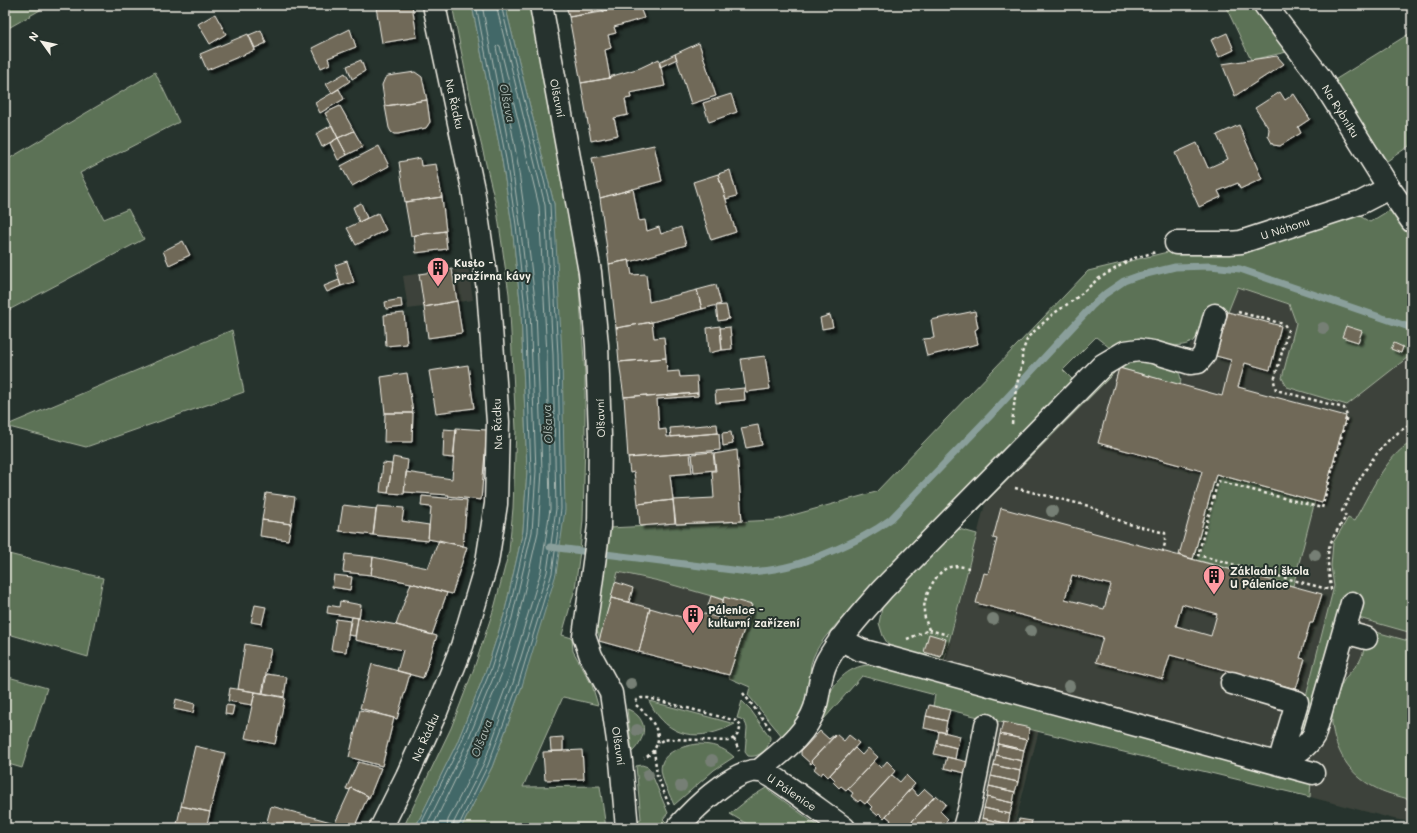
<svg xmlns="http://www.w3.org/2000/svg" width="1417" height="833" font-family="Mali,sans-serif">
<defs>
<filter id="shadow"><feDropShadow dx="3.5" dy="3.5" stdDeviation="1" flood-color="#0009"/></filter>
</defs>
<rect width="100%" height="100%" fill="#26332d"/>
<filter id="ink" filterUnits="userSpaceOnUse"><feTurbulence type="fractalNoise" baseFrequency=".025" numOctaves="2"/><feDisplacementMap in="SourceGraphic" scale="8" xChannelSelector="R" yChannelSelector="G"/><feConvolveMatrix kernelMatrix="1 2 1 2 8 2 1 2 1" color-interpolation-filters="sRGB"/></filter>
<g filter="url(#ink)">
<path fill="#3c433a" d="M468,266L473,300L408,309L403,276Z
M1238,287L1412,346V822L1394,819L1310,797L1039,730L1014,828H970L995,720L942,673L985,504L1119,368L1180,384L1190,345L1194,342L1200,333L1207,307Z
M618,572L659,581L752,605L729,675L599,641Z"/>
<path fill="#5b7256" stroke="#a8b29f" d="M5,5H49L5,30Z
M452,5H472L502,160L512,225L521,310L527,471L523,531L504,615L487,668L457,743L415,828H403L451,728L473,671L495,605L509,551L513,508L516,429L509,294L497,210L473,110Z
M505,5H529L567,189L578,272L585,375V439L583,520L580,551L575,589L562,635L572,638L573,651L592,685L598,705L563,697L523,787L600,786L606,828H517L507,823L504,828H461L492,767L522,686L554,204Z
M1225,5H1251L1287,52L1251,60Z
M1412,32V144L1387,161L1333,81Z
M155,72L179,122L80,173L104,219L128,209L144,239L5,312V161Z
M1351,211L1370,222L1388,211L1393,212L1412,240V354L1347,405L1287,387L1282,378L1296,323L1289,304L1238,287L1228,312L1207,307C1205,315 1204,326 1200,333C1188,354 1164,342 1146,342C1134,341 1120,343 1110,348L1096,337L1063,370L1074,381L844,616C831,630 816,645 811,664C809,675 810,687 808,698C805,713 793,726 782,736L748,695L750,687L729,678L750,607L659,581L618,572L600,639L595,625L609,528L775,520L876,492L1088,271L1176,250Z
M232,330L244,392L86,447L5,426Z
M1134,357L1176,368C1180,374 1182,378 1180,385L1119,368L959,529L977,534L943,665L898,651L889,646L883,636L879,623L883,603L1105,374Z
M1412,442V633L1348,615L1308,737L1295,740L1334,586L1331,566L1333,543L1348,518L1354,521C1369,496 1385,456 1412,442Z
M1216,474L1315,501L1293,586L1193,559Z
M5,553L103,578L88,657L5,633Z
M1369,630L1412,642V800C1398,796 1384,793 1372,786C1349,774 1335,750 1332,724C1331,712 1336,697 1341,686C1345,676 1353,670 1359,662C1364,655 1366,638 1369,630Z
M869,665L939,681L1311,780L1310,797L933,706L935,695L862,676L824,719C825,713 824,707 826,703C832,683 848,666 869,665Z
M5,676L47,688L22,768L5,763Z
M649,701L735,724C700,742 668,740 649,701Z
M742,701L750,709L770,737C770,749 759,758 748,756L745,752L747,728C746,722 743,719 737,718Z
M627,709C631,710 635,713 638,716C649,728 642,742 632,752Z
M698,744C712,744 723,747 734,757L714,770L674,805C670,795 664,785 662,775C656,753 682,746 698,744Z
M642,765L648,767L650,770L668,813L663,819L668,824L660,828H640L636,820L641,819L636,766Z
M766,788L821,828H754L730,814L751,797Z"/>
<path fill="#436867" stroke="#8a9f9b" d="M472,5H505L554,204L562,355L565,510L556,574L522,686L492,767L461,828H415L457,743L487,668L504,615L523,531L527,471L521,310L512,225L502,160Z"/>
<g fill="none" stroke-linecap="round" stroke-linejoin="round">
<path stroke="#adbab4" stroke-width="1" d="M419,828L460,745L491,669L508,616L527,531L531,471L525,309L516,225L506,159L476,5
M425,828L465,747L496,671L512,618L532,532L536,471L530,309L520,224L511,158L482,5
M432,828L470,749L502,673L518,619L538,532L542,471L536,309L526,223L517,158L496,47L498,45L500,46L539,206L547,355L550,509L541,571L508,681L478,761L448,820L447,828
M453,828L454,822L484,763L513,683L547,572L556,509L553,355L545,205L496,5
M458,828L459,825L488,765L518,685L552,573L561,509L558,355L550,205L501,5"/>
<path stroke="#8a9f9b" stroke-width="7" d="M550,547L748,572C784,570 804,563 837,549C857,540 872,533 891,519L991,415L1091,307L1105,294L1124,281L1138,276L1175,267L1210,266L1240,269L1412,328"/>
</g>
<path fill="#706958" stroke="#f4f1e8" fill-rule="evenodd" filter="url(#shadow)" d="M387,5H412L417,37L382,43L376,7Z
M566,5H614V6L601,11L569,17Z
M622,5H639L644,18L614,27L616,33L608,35L611,48L605,50L610,78L581,83L569,17L602,12Z
M215,14L226,34L210,44L198,24Z
M350,29L356,47L328,58L330,64L321,68L312,48Z
M261,30L266,43L255,48L249,35Z
M1227,33L1234,50L1219,57L1211,40Z
M248,34L255,50L207,70L200,54Z
M699,43L716,96L691,104L675,54Z
M675,54L677,59L660,67L659,62Z
M1277,56L1284,64L1235,96L1222,64Z
M659,59L665,86L630,93L631,98L625,99L628,115L614,118L618,135L591,141L581,83L610,78L609,77L640,68Z
M361,60L365,71L352,79L347,66Z
M415,72L422,77L427,100L385,106L382,85L385,78L388,76Z
M345,73L350,81L332,93L326,84Z
M339,89L344,99L320,113L315,103Z
M1280,92L1285,100L1294,94L1310,119L1298,127L1301,133L1280,146L1273,145L1268,136L1269,129L1255,108Z
M731,94L737,112L709,122L703,103Z
M427,100L430,122L426,128L398,134H394L391,132L389,128L385,106Z
M340,106L354,131L338,138L325,113Z
M332,125L338,138L322,147L316,134Z
M1239,125L1262,179L1240,189L1238,183L1218,191L1221,197L1199,207L1175,153L1197,143L1208,168L1228,159L1217,135Z
M354,131L363,147L347,155L338,138Z
M338,138L347,155L338,160L330,143Z
M654,145L662,181L600,198L592,158Z
M379,146L389,166L352,186L341,166Z
M420,158L421,166L436,164L442,197L405,202L399,162Z
M730,170L737,196L726,199L718,174Z
M718,174L736,232L711,240L693,182Z
M633,189L639,221L645,220L647,231L659,227L661,234L681,227L686,245L630,262L629,260L609,264L600,198Z
M442,197L446,231L411,236L405,202Z
M361,203L367,218L359,222L353,207Z
M378,213L386,230L356,245L347,228Z
M445,231L447,249L416,253L414,235Z
M183,241L190,255L169,265L163,251Z
M629,260L632,275L646,274L649,302L697,290L702,309L652,322L616,328L609,264Z
M347,261L354,282L341,286L335,265Z
M452,269L457,301L424,307L419,274Z
M339,280L341,286L327,292L324,286Z
M716,285L721,304L702,309L697,290Z
M401,299L402,307L386,309L385,302Z
M457,301L462,333L428,338L424,307Z
M726,305L729,319L718,321L716,306Z
M975,311L978,328L975,330L978,344L927,356L923,339L934,338L931,320Z
M1228,312L1281,326L1270,370L1245,363L1238,387L1346,416L1322,503L1216,474L1193,559L1179,555L1202,471L1098,443L1119,368L1222,396L1231,360L1216,356Z
M404,313L407,344L386,346L384,315Z
M830,315L833,327L822,329L820,318Z
M652,322L654,338L664,337L666,358L619,362L616,328Z
M720,326L722,350L709,353L707,328Z
M1346,326L1362,331L1358,342L1342,337Z
M730,327L732,349L722,350L720,328Z
M1394,343L1403,347L1401,353L1391,349Z
M765,356L770,389L746,392L741,359Z
M666,358L667,372L679,371L680,377L697,376L698,393L647,397V395L624,397L619,362Z
M468,365L474,408L436,413L429,371Z
M407,373L413,413H385L381,377Z
M744,388L745,400L716,403L715,391Z
M698,393V396L657,399L659,430L666,429L667,437L719,433L720,450L628,458L624,397L647,395V397Z
M385,413H413L412,442H384Z
M717,424L718,433L671,437L670,428Z
M758,425L762,445L746,448L741,428Z
M456,428L487,430L481,500L448,496L449,495L404,492L406,472L452,479Z
M444,429L456,430L453,458L443,457Z
M731,432L733,444L723,446L722,433Z
M737,450L742,521L676,524L673,500L714,498L712,471H716L714,454Z
M713,452L715,470L694,472L692,454Z
M690,453L692,473L670,475L673,500L638,504L634,472L630,473L628,458Z
M393,457L408,460L404,494L388,493Z
M383,463L392,464L388,493L380,492Z
M266,493L295,497L291,524L262,520Z
M422,496L467,500L463,546L428,539L431,507L421,506Z
M673,500L675,523L640,526L638,504Z
M343,505L376,509L373,535L339,531Z
M377,506L404,508L402,521L429,525L428,541L373,535Z
M1001,508L1322,594L1313,623H1310L1300,658L1305,659L1296,689L1170,655L1163,679L1096,662L1103,637L976,603L984,573L988,574L997,539L993,538ZM1072,575L1111,585L1104,609L1065,599ZM1182,604L1217,614L1211,636L1176,626Z
M262,520L291,524L288,540L260,536Z
M439,540L467,547L452,594L411,583L371,575L373,557L428,568Z
M345,554L373,557L371,575L343,572Z
M334,575L352,577L350,590L332,587Z
M615,582L633,588L629,602L611,598Z
M411,583L447,593L432,635L396,625Z
M711,596L723,600L721,610L708,606Z
M724,597L752,605L729,675L639,652L650,608L688,619L690,610L723,619L725,611L721,610Z
M611,598L650,608L639,652L599,641Z
M340,601L361,605L359,618L327,613L328,605L339,607Z
M255,605L266,607L262,624L251,622Z
M352,617L358,618L355,636L348,635Z
M358,618L397,625L437,636L423,678L397,671L403,650L355,640Z
M336,619L350,621L346,652L331,650Z
M929,634L946,639L941,657L924,652Z
M245,644L271,649L262,693L238,689Z
M372,664L410,674L397,719L360,708Z
M267,674L287,677L284,697L263,693Z
M230,688L255,692L252,705L228,701Z
M255,692L285,698L275,744L245,738Z
M176,699L195,704L193,713L174,709Z
M226,705L234,706L232,715L225,714Z
M929,705L950,710L947,721L926,716Z
M360,710L394,718L382,766L349,757Z
M926,716L947,721L945,733L924,728Z
M1003,722L1030,728L1027,740L1000,734Z
M820,731L829,739L834,735L835,736L811,761L812,763L811,764L801,755V751Z
M939,731L960,736L957,748L937,743Z
M836,734L844,741L849,735L859,743L828,777L823,772L821,775L814,769L816,766L811,761Z
M1000,734L1027,740L1024,750L998,744Z
M563,737V751H551L550,738Z
M937,743L957,748L955,759L934,754Z
M998,744L1024,750L1022,761L996,755Z
M195,746L225,753L210,812L181,806Z
M855,748L862,755L868,748L878,757L846,790L841,786L839,788L833,782L835,780L830,775Z
M582,750L584,779L545,780L543,752Z
M996,755L1022,761L1020,771L994,765Z
M947,757L968,762L965,773L944,768Z
M874,761L881,768L887,761L896,770L865,804L860,800L858,802L851,796L853,793L848,789Z
M358,762L381,768L369,798H367L368,796L351,788L350,790L346,789Z
M994,765L1020,771L1018,782L991,776Z
M892,775L900,782L906,775L915,784L884,818L879,813L877,815L870,809L872,807L867,802Z
M991,776L1018,782L1015,792L989,786Z
M989,786L1015,792L1013,803L987,797Z
M351,788L368,796L354,828H277L266,825L271,806L335,823Z
M911,788L918,796L925,789L934,797L906,828H899L898,827L894,828L889,823L891,820L886,816Z
M936,795L946,804L940,811L948,819L939,828H906Z
M987,797L1013,803L1010,814L984,808Z
M181,806L210,812L206,828H176Z
M984,808L1010,814L1008,824L982,818Z
M982,818L1008,824L1007,828H980Z
M1019,819L1032,821L1030,828H1016Z"/>
<g fill="none" stroke-linecap="round" stroke-linejoin="round">
<g stroke="#f4f1e8" stroke-width="25">
<path id="minor" d="M541,5L590,272L597,345L600,437L599,526L584,636L591,656L611,693L621,761L627,828
M1265,5L1321,79L1389,188L1412,221
M1176,243H1229L1241,242L1360,203L1389,188
M1344,632L1366,638
M840,639L861,650L1313,773
M1232,683L1297,702L1279,763
M1279,763C1292,755 1306,749 1314,735L1352,603
M759,771C780,753 806,735 815,708C820,692 819,676 827,661C842,634 863,612 883,589L1103,365L1125,352L1139,350L1153,352L1190,363L1198,362L1204,355L1215,315
M381,828L407,776L436,712L462,646L487,562L496,504L498,422L488,289L473,189L434,5
M677,828C692,811 736,766 761,771C773,775 784,785 795,792C811,804 828,816 844,828
M964,828L970,806L986,725"/>
</g>
<path stroke="#f4f1e8" stroke-width="2.5" stroke-dasharray="3 3" stroke-linecap="butt" d="M1238,312L1284,324L1288,330L1274,381L1276,390L1344,408L1347,416L1322,508L1218,481L1198,555L1331,590
M1012,424L1016,388L1022,364V353L1028,337L1053,314L1075,299L1098,279L1131,259L1156,252
M1015,488L1089,506L1125,523L1165,533V543L1163,551
M1331,590C1330,577 1326,560 1329,548C1332,537 1340,526 1346,517L1342,511C1356,486 1369,459 1390,439C1397,433 1405,428 1412,422
M929,630L948,635
M907,639L929,630C927,624 924,617 924,611C923,598 936,570 950,567C956,565 962,567 969,568
M743,693L772,731
M635,701L641,698H648L737,721L740,724C741,733 736,738 728,741L671,739L663,740L658,743
M636,705C647,714 665,732 655,748C652,752 649,756 644,758
M734,739L739,751
M654,750L657,775L669,805"/>
<use href="#minor" stroke="#26332d" stroke-width="22"/>
</g>
<g fill="#767f74">
<circle cx="1323" cy="328" r="6"/>
<circle cx="1052" cy="511" r="6"/>
<circle cx="1315" cy="555" r="6"/>
<circle cx="993" cy="619" r="6"/>
<circle cx="1031" cy="631" r="6"/>
<circle cx="631" cy="684" r="6"/>
<circle cx="1069" cy="686" r="6"/>
<circle cx="637" cy="730" r="6"/>
<circle cx="712" cy="760" r="6"/>
<circle cx="648" cy="775" r="6"/>
<circle cx="681" cy="786" r="6"/>
</g>
</g>
<defs>
<g id="building-pin" transform="scale(1.15)"><path d="M0 17L-7.5 6A9.5 9.5 0 1 1 7.5 6Z" fill="#ff9aa2" stroke="#26332d"/><path d="M-4-6H4V6H1V3H-1V6H-4ZM-2.5-4.3h1.7v1.8h-1.7ZM.8-4.3h1.7v1.8H.8ZM-2.5-1h1.7V.8h-1.7ZM.8-1h1.7V.8H.8Z" fill="#111"/></g>
</defs>
<g fill-rule="evenodd">
<use href="#building-pin" x="438" y="268"/>
<use href="#building-pin" x="1214" y="576"/>
<use href="#building-pin" x="693" y="615"/>
</g>
<g text-anchor="middle" dominant-baseline="central" stroke-width="4" stroke-linejoin="round" paint-order="stroke">
<g font-size="11" fill="#f4f1e8" stroke="#26332d">
<text transform="translate(558 98) rotate(79)">Olšavní</text>
<text transform="translate(455 104) rotate(78)">Na Řádku</text>
<text transform="translate(1341 111) rotate(58)">Na Rybníku</text>
<text transform="translate(1285 228) rotate(-18)">U Náhonu</text>
<text transform="translate(600 418) rotate(-92)">Olšavní</text>
<text transform="translate(497 424) rotate(-92)">Na Řádku</text>
<text transform="translate(425 737) rotate(-66)">Na Řádku</text>
<text transform="translate(619 746) rotate(82)">Olšavní</text>
<text transform="translate(792 792) rotate(34)">U Pálenice</text>
</g>
<g font-size="11" font-weight="bold" fill="#f4f1e8" stroke="#26332d" text-anchor="start">
<text x="454" y="262">Kusto -<tspan x="454" dy="13">pražírna kávy</tspan></text>
<text x="1230" y="570">Základní škola<tspan x="1230" dy="13">U Pálenice</tspan></text>
<text x="708" y="609">Pálenice -<tspan x="708" dy="13">kulturní zařízení</tspan></text>
</g>
<g font-size="12" font-style="italic" fill="#adbab4" stroke="#26332d">
<text transform="translate(508 103) rotate(78)">Olšava</text>
<text transform="translate(547 424) rotate(-93)">Olšava</text>
<text transform="translate(481 738) rotate(-69)">Olšava</text>
</g>
</g>
<rect width="1417" height="833" fill="none" stroke="#26332d" stroke-width="20"/>
<rect x="10" y="10" width="1397" height="813" fill="none" stroke="#f4f1e8" stroke-width="1.5" filter="url(#ink)"/>
<g transform="translate(42 42) rotate(303)" stroke="#26332d" stroke-width="3" paint-order="stroke">
<path d="M0-3L7 15L0 10L-7 15Z" fill="#f4f1e8"/>
<text y="-6" font-size="11" font-weight="bold" text-anchor="middle" fill="#f4f1e8">N</text>
</g>
</svg>
